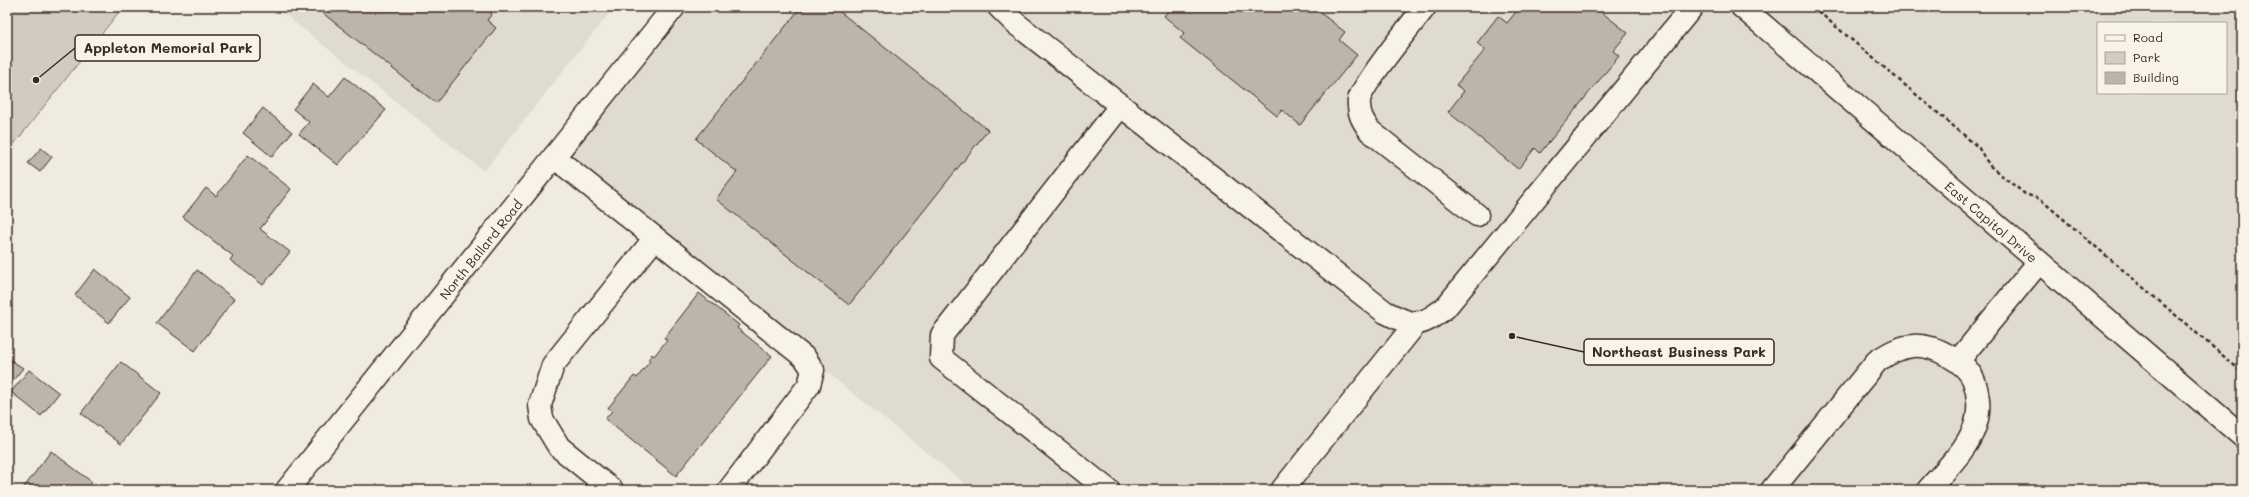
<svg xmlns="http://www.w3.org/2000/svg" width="2249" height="497" font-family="Mali,sans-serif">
<rect width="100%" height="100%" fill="#efebe0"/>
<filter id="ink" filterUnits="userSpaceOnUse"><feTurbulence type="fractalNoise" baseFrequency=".025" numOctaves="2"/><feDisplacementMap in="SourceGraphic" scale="8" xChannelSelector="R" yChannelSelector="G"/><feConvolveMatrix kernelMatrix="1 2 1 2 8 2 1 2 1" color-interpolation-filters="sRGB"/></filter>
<g filter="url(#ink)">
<path fill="#e0dbd0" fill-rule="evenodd" d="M275,7H614L484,171Z
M674,7H2242V490H973L556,154ZM2098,23H2226V93H2098Z"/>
<path fill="#d1cbc0" stroke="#867a6f" d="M7,7H123L7,153Z"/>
<path fill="#bdb5aa" stroke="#3b2a1e" d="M315,7H484L492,14L487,20L496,28L436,103Z
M801,7H834L988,130L849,305L716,199L737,172L696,139Z
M1171,7H1313L1345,32L1339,40L1357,55L1300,125L1282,110L1277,116L1180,38L1184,33L1164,16Z
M1520,7H1595L1628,33L1613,51L1619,56L1540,153L1535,148L1518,169L1448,112L1464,91L1456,85L1485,50L1477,43L1498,16L1507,23Z
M345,77L386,110L338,165L299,134L309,122L293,109L313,84L329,97Z
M263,108L292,132L272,157L243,133Z
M41,148L52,157L40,172L28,163Z
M248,155L291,189L260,229L290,252L263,285L230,260L233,256L183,217L206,188L216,196Z
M95,269L130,297L109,323L75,295Z
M197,270L234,299L195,351L157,323Z
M699,293L739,325L737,328L772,356L676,476L605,419L612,411L608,408L634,376L637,378L650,361L648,360L652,354L654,356L667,340L664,338Z
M9,359L23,368L11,383L7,380V362Z
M121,362L161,393L121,444L81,413Z
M29,370L59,393L41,416L11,392Z
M51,451L92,482L86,490H22Z"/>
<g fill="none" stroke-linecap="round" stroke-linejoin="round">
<g stroke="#3b2a1e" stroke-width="25">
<g id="minor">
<path d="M999,7L1015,23L1385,312C1415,327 1418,328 1445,308L1692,7"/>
<path d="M1425,7C1413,22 1362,85 1359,100C1358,114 1363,121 1370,131L1477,215"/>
<path id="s1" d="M1742,7L2242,436"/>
<path d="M554,157L805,358L813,370L809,385L729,490"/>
<path d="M1958,361L2039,262"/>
<path d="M612,490L559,447L542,419L540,405L553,365L655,238"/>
<path d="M1108,490L941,358L942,335L1121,105"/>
<path d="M1282,490L1417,322"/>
<path d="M1772,490L1877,361C1888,354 1899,347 1913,346C1933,344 1967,362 1974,381C1979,395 1980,413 1975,426C1967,450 1944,471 1928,490"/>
</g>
</g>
<g stroke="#3b2a1e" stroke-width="25">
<g id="major">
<path id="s2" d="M287,490L674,7"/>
</g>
</g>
<path stroke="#3b2a1e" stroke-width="2.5" stroke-dasharray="4 3" stroke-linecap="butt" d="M1813,7L1978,147L1990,166L2025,194L2040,199L2242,372"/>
<use href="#minor" stroke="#f7f3e8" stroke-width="22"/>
<use href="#major" stroke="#f7f3e8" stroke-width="22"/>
</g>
</g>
<g text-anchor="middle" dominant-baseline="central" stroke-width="3.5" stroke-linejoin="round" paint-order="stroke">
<g font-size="13" fill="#3b2a1e" stroke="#f7f3e8">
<text stroke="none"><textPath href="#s1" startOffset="329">East Capitol Drive</textPath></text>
<text stroke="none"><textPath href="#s2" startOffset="309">North Ballard Road</textPath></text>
</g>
</g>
<path fill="none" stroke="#3b2a1e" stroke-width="1.5" d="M36 80L75 48M1512 336L1584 352"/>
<g fill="#3b2a1e" stroke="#f7f3e8" stroke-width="1.5">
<circle cx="36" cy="80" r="4"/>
<circle cx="1512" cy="336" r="4"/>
</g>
<g fill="#f7f3e8" stroke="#3b2a1e" stroke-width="1.5">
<rect x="75" y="35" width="185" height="26" rx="4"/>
<rect x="1584" y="339" width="190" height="26" rx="4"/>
</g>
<g font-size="14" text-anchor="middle" font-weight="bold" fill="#3b2a1e">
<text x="168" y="53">Appleton Memorial Park</text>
<text x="1679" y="357">Northeast Business Park</text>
</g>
<rect width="2249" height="497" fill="none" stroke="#f7f3e8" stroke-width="24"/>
<rect x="12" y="12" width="2225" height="473" fill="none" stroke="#3b2a1e" stroke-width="1.5" filter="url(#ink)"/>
<rect x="2097" y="22" width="130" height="72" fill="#f7f3e8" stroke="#aca397"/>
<rect x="2105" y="35" width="20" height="6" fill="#f7f3e8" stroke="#aca397"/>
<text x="2133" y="42" font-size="12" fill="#3b2a1e">Road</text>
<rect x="2105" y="52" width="20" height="12" fill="#d1cbc0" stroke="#aca397"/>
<text x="2133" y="62" font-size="12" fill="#3b2a1e">Park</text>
<rect x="2105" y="72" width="20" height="12" fill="#bdb5aa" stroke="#aca397"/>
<text x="2133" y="82" font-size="12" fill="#3b2a1e">Building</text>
</svg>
